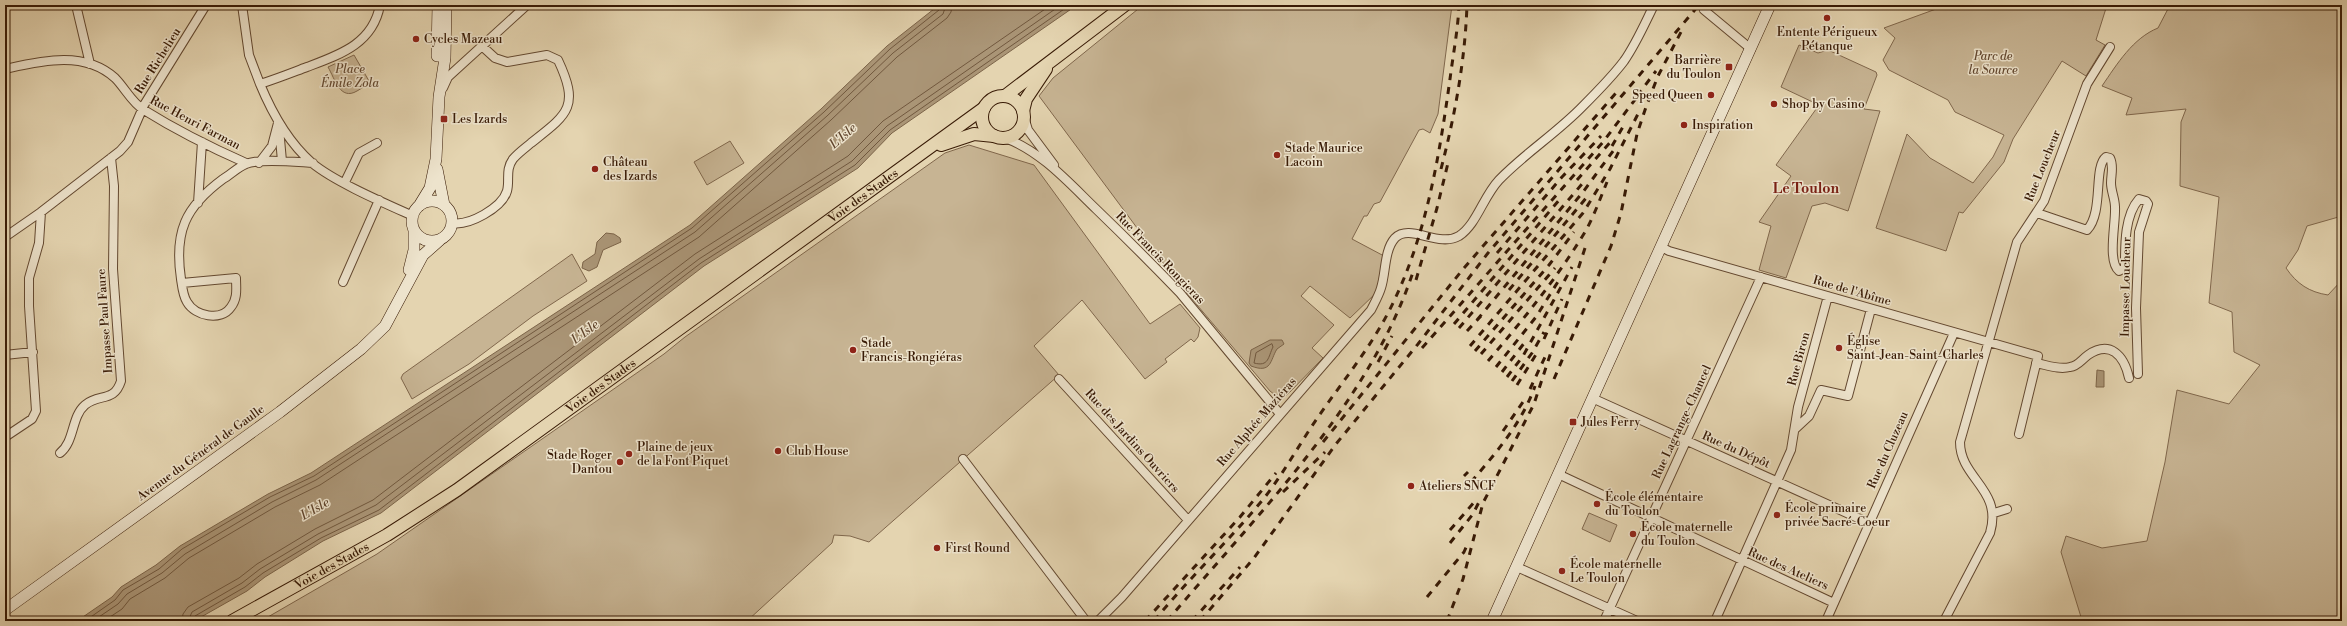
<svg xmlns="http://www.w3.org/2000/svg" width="2347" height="626" font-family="'Libre Bodoni',serif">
<rect width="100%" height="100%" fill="#e4d4b0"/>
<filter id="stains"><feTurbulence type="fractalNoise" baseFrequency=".005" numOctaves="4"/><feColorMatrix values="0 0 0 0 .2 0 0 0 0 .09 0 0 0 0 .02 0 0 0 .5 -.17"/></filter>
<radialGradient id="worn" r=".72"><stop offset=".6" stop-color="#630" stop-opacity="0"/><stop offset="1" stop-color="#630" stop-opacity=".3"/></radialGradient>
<path fill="#c7b493" stroke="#80674c" d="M1143,5H1452L1438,114L1430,133L1423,129L1419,130L1380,202L1374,204L1367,216H1364L1352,239L1384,256L1377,292L1350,318L1310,286L1301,296L1334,325L1312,348L1323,358L1287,395H1275L1270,391L1175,279L1039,96L1053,78Z
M1947,5H2107L2096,40L2105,45L2086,76L2062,61L2013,139L2004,162L1963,213L1959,212L1946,251L1876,228L1907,134L1930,158L1973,183L1993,157L2004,135L1955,112L1948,100L1889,70L1883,60L1895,38L1884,28Z
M2170,5H2342V216L2307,226L2298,250L2286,268C2297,284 2309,292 2328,295L2342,280V621H2080L2081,617L2061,552L2066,536L2102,548L2147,541L2165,462L2177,390L2229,404L2260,365L2234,352L2232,312L2209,303L2219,197L2180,186L2181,122L2186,109L2126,115L2132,98L2102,86C2117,64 2133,38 2158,28Z
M1799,45L1818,53L1828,50L1876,72L1877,75L1864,109L1880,111L1848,211L1825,203L1812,206L1786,278L1759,270L1771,226L1759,222L1791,176L1776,165L1819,105L1781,87Z
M354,55L369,81C366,86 362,88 357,91C340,101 335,79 328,67Z
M730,141L744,163L707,185L694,162Z
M969,145L1034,165L1150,324L1180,304L1200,328L1198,337L1194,342L1191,339L1165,359L1167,362L1145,379L1082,300L1034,346L1059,375L869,542L850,536L834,535L832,543L747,621H261L377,554L664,354L685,337L945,153Z
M572,254L587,281L533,316L469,364L412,399L401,378L403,374Z
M1589,513L1617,525L1610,542L1582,529Z"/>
<path fill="#aa9576" stroke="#7c6449" d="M939,5H1077L892,133L858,168L704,266L381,513L323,541L265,577L247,591L194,621H77L112,597L121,587L156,565L180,546L268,494L311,473L690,225L821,109L887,46Z
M606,233L614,234L620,238L621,242L603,250L597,267L589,271L582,268L583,262L595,254L597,242Z
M1270,340H1282L1284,344L1277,349C1270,360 1272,374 1251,366L1249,363L1251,350Z
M2097,370L2104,371V387H2096Z"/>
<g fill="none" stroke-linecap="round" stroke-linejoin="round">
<path stroke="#71583e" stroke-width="1" d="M1272,344L1273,347C1268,357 1269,367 1254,363L1256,353Z
M85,621L115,600L123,590L159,569L182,549L270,497L314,476L692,228L824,112L890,49L939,10L941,5
M93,621L118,604L127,594L162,573L185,554L272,502L316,480L695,232L827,116L893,53L943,14L946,5
M104,621L122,609L130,599L165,578L189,558L275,507L320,485L699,237L831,120L897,57L947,18L951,12L952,5
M182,621L183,614L188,607L239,578L257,564L315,529L373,500L695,254L848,156L883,121L1051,5
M188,621L192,612L242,583L260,569L318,534L376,505L699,259L852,161L887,126L1061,5
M193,621L195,616L245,587L263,573L321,538L379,510L701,263L855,165L890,130L1070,5"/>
<g stroke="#634830" stroke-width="10">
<path id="street" d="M76,5L90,64
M242,5L249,55L260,84
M380,5C373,44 339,55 307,67C291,73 276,79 260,84C272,113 288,142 312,163C335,182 384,203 413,216
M1704,10L1751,49
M5,69C41,61 84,50 115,78C125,88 132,103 144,110C176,130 212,148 246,163
M443,88L448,77L527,5
M1024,117L1028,130L1054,165
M279,128L282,161
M1005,138C1041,151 1069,183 1096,209C1124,236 1152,264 1180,293L1280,414
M259,163L272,146L278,123
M345,182L359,153L377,143
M198,203L202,142
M2037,213L2087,230C2104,212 2093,167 2106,157L2110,158C2114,166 2111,174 2111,183C2111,191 2115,199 2115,207C2116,223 2107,261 2119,271L2125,268C2125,247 2124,216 2139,199L2146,201L2148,204L2139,232L2136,308L2138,374
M452,223C469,226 502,208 507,191C510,180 505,170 513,159C518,153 525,148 531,143C568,114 580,107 558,60L547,55L507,62L495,58L483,47
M5,237L41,212
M1661,247L1669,251L2038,356L2019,434
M343,282L379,200
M182,283L236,278C236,288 238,298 231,307C221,322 195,316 187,302C183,296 182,286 181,279C174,232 185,207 223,179C230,175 238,167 246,164C260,158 296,162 313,163
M5,355L33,352
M2036,363C2047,365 2059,370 2070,367C2078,366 2081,360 2088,355C2110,340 2124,355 2129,378
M1059,379L1187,519
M1592,398L1869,523
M1795,429L1809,416L1821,390L1848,396L1871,309
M5,437L32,419L36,411L29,306V278L39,243L41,212L120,151L128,142L144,105L206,5
M60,453C75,441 71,417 85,405C99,393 114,403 121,381L113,269L114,186L111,158
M963,459L1086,621
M1558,474L1834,603
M1994,513L2007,509
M1517,567L1637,621
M1098,621L1122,597L1371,310C1375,302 1379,295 1381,288C1386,273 1384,250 1395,238C1410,223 1438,248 1459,236C1477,224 1483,197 1499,180C1525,153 1557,133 1583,106C1597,92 1612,77 1624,61C1636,44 1645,23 1654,5
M1604,621L1761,277
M1715,621L1791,450L1798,407L1828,296
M1826,621L1954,333
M1944,621L1990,533C2003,489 1960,479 1960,442L2017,242L2044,201L2087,84L2110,47"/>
</g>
<g stroke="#381a05" stroke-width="12">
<path id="secondary" d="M437,56L438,5
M437,169L444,205
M412 221a20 20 0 1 1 40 0a20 20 0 1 1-40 0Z
M419,206L430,188L436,159L439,97L445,58L446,5
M409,270L414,250V230
M5,610L280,412L361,349L385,326L423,255L440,240
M1492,621L1770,5"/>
</g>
<g stroke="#381a05" stroke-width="14">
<g id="primary">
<circle cx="1003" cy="117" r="21"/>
<path d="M1005,96L1125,5"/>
<path d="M1023,111L1026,99L1046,69"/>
<path d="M941,145L974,134L994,136"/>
<path id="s1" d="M232,621L387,535L457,490L984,108"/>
</g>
</g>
<use href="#street" stroke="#ede3cc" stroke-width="8"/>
<use href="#secondary" stroke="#ede3cc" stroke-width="11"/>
<use href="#primary" stroke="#e4d4b0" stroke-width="12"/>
<path stroke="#381a05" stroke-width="3" stroke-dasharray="7 7" stroke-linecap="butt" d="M1637,96L1656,71
M1612,146L1624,125
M1441,169C1455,115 1465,61 1467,5
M1577,180L1613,139
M1497,253L1562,177L1601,136
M1416,280L1437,208L1448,163
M1509,290L1587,197
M1477,320L1583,192L1616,147
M1454,324L1560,199
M1459,328L1582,184
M1467,331L1481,316
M1544,339L1562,299
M1470,346L1583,213L1610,169L1640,110
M1422,348L1603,142L1640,93
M1475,351L1549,265L1574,232
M1481,354L1555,268
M1488,361C1523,320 1557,278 1585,232C1594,216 1600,199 1607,182
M1378,362L1392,336
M1496,367L1536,317L1559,280
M1502,372L1525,342
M1507,377L1523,356L1572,267
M1554,379L1611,246L1621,213L1637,134L1646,107L1658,76L1681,32
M1512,381L1532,353L1544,332
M1517,385L1537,353
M1530,389L1545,357
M1503,431L1523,402
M1323,442L1464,268L1616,93
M1464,476L1468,472
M1471,482C1496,453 1522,423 1535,386
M1283,492L1325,452
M1450,530L1477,499
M1450,543L1473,514L1480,500
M1427,597L1464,552L1468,543
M1145,621L1240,517L1276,473
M1154,621C1189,578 1230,540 1265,497C1282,475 1295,452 1310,429C1336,389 1367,354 1389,311C1426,239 1439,158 1450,79C1453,55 1458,30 1459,5
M1167,621C1255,517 1370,403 1413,272
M1192,621L1240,567
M1200,621L1254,558L1336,444L1418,344L1488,253L1699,5
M1447,621L1463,579L1483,503L1534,404L1586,245"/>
</g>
<g fill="#8f2418" stroke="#ede3cc" stroke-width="1.5">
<circle cx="1827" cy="18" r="4"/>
<circle cx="416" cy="39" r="4"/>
<rect x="1725" y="63" width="8" height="8" rx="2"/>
<circle cx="1711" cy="95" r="4"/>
<circle cx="1774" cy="104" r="4"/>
<rect x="440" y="115" width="8" height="8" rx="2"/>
<circle cx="1684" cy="125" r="4"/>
<circle cx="1277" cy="155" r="4"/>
<circle cx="595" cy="169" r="4"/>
<circle cx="1839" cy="348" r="4"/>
<circle cx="853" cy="350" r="4"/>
<rect x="1569" y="418" width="8" height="8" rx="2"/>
<circle cx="778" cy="451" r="4"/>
<circle cx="629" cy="454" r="4"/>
<circle cx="620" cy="462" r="4"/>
<circle cx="1411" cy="486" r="4"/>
<circle cx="1597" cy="504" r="4"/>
<circle cx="1777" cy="515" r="4"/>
<circle cx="1633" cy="534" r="4"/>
<circle cx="937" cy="548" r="4"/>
<circle cx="1562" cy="571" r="4"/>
</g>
<g text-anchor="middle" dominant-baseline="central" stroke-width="3" stroke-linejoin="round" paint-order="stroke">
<g font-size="12" fill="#381a05" stroke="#ede3cc" text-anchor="start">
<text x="1827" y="32" text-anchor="middle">Entente Périgueux<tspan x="1827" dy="14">Pétanque</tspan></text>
<text x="424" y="39">Cycles Mazeau</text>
<text x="1721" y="60" text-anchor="end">Barrière<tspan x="1721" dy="14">du Toulon</tspan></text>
<text x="1703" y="95" text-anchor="end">Speed Queen</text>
<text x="1782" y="104">Shop by Casino</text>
<text x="452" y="119">Les Izards</text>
<text x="1692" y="125">Inspiration</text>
<text x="1285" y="148">Stade Maurice<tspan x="1285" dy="14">Lacoin</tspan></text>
<text x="603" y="162">Château<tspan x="603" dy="14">des Izards</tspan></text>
<text x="1847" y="341">Église<tspan x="1847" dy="14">Saint-Jean-Saint-Charles</tspan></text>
<text x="861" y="343">Stade<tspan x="861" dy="14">Francis-Rongiéras</tspan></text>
<text x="1581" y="422">Jules Ferry</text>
<text x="637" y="447">Plaine de jeux<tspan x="637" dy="14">de la Font Piquet</tspan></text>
<text x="786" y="451">Club House</text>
<text x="612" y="455" text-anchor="end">Stade Roger<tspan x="612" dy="14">Dantou</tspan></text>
<text x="1419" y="486">Ateliers SNCF</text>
<text x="1605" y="497">École élémentaire<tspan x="1605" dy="14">du Toulon</tspan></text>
<text x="1785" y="508">École primaire<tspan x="1785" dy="14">privée Sacré-Coeur</tspan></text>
<text x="1641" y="527">École maternelle<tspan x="1641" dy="14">du Toulon</tspan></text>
<text x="945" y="548">First Round</text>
<text x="1570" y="564">École maternelle<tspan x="1570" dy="14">Le Toulon</tspan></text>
</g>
<g font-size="12" font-style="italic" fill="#634830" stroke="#ede3cc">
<text x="1993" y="56">Parc de<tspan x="1993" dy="14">la Source</tspan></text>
<text x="350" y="69">Place<tspan x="350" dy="14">Émile Zola</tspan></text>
</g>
<g font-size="12" fill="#381a05" stroke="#ede3cc">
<text transform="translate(158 61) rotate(-58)">Rue Richelieu</text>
<text transform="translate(195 123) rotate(28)">Rue Henri Farman</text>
<text transform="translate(2043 166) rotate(-68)">Rue Loucheur</text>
<text stroke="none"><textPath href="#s1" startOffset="762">Voie des Stades</textPath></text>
<text transform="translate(1160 258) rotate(46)">Rue Francis Rongieras</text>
<text transform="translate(2126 287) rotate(-89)">Impasse Loucheur</text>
<text transform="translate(1852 291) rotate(16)">Rue de l'Abîme</text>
<text transform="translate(105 321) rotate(-94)">Impasse Paul Faure</text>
<text transform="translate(1799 359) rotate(-75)">Rue Biron</text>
<text stroke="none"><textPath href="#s1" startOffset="438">Voie des Stades</textPath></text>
<text transform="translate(1257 422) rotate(-49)">Rue Alphée Maziéras</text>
<text transform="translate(1682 422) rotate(-65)">Rue Lagrange-Chancel</text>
<text transform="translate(1132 441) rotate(48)">Rue des Jardins Ouvriers</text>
<text transform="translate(1736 450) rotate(24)">Rue du Dépôt</text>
<text transform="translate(1888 450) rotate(-66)">Rue du Cluzeau</text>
<text transform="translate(201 453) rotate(-36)">Avenue du Général de Gaulle</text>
<text stroke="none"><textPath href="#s1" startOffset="114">Voie des Stades</textPath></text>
<text transform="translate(1788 569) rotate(24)">Rue des Ateliers</text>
</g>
<g font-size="13" font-style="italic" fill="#60452d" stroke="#ede3cc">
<text transform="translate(843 136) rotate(-41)">L'Isle</text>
<text transform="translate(585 332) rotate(-37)">L'Isle</text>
<text transform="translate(315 509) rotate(-30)">L'Isle</text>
</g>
<g font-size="14" font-weight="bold" fill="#7a1f14" stroke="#ede3cc">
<text x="1806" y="189">Le Toulon</text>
</g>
</g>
<rect width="2347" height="626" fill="none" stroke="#e4d4b0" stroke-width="20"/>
<rect x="6" y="6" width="2335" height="614" fill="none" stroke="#381a05" stroke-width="2"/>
<rect x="10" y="10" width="2327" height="606" fill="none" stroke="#381a05"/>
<rect width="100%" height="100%" filter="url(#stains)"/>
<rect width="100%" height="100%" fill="url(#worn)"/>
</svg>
